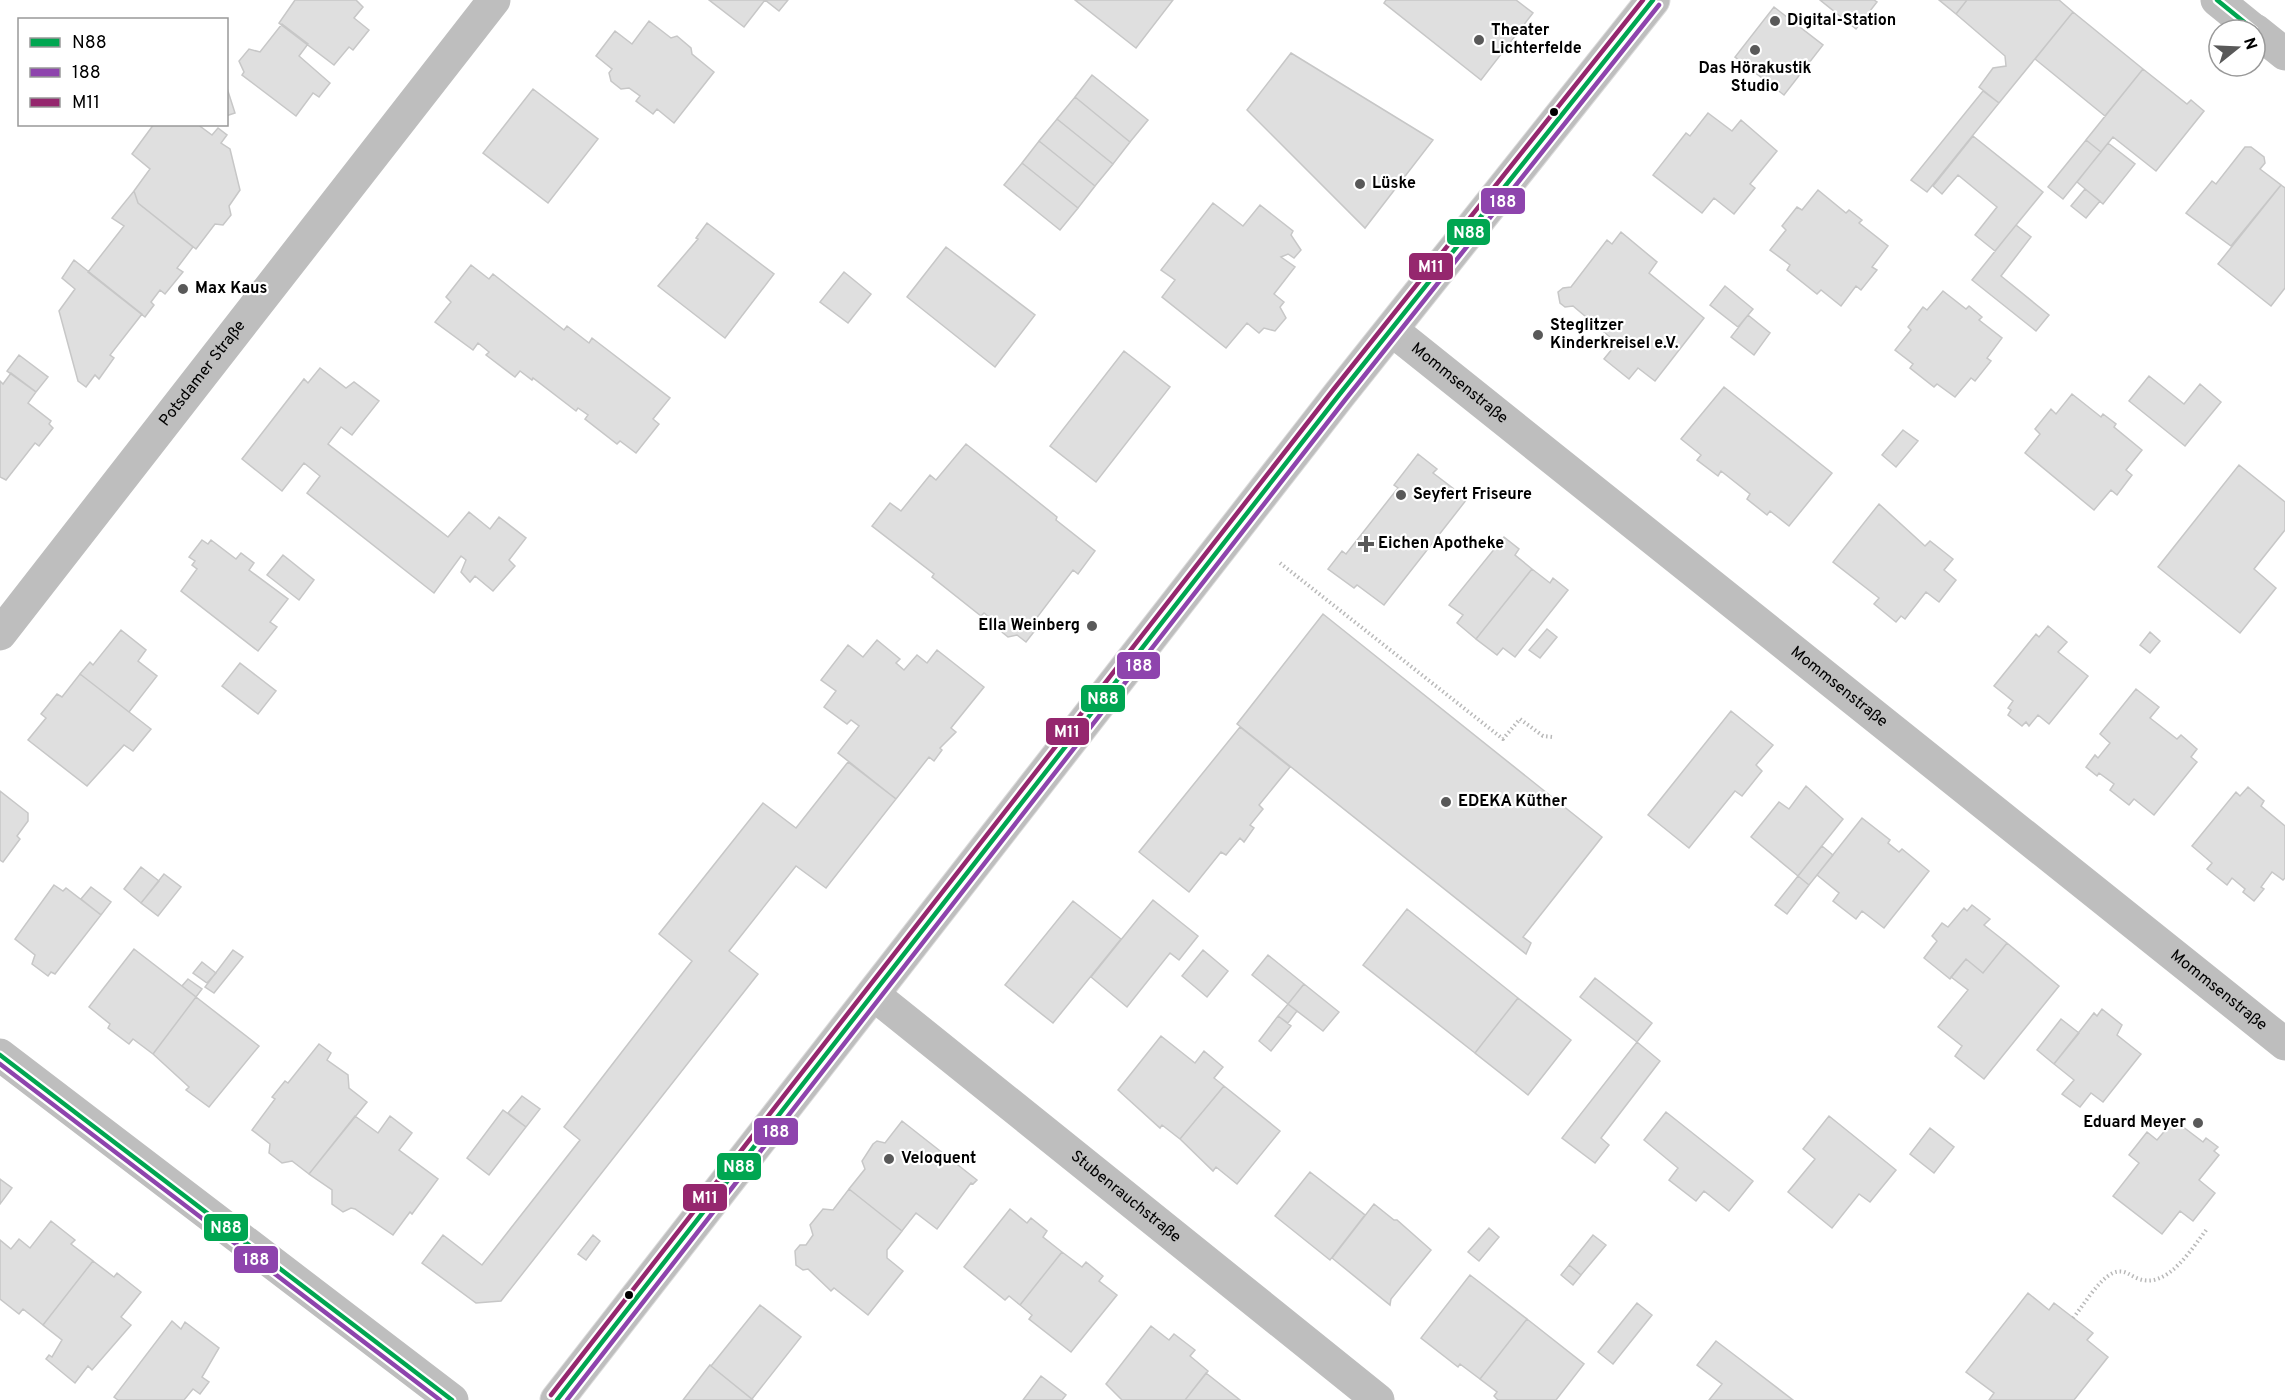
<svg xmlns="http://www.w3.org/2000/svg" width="2285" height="1400" font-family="Overpass,sans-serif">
<rect width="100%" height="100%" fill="#fff"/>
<path fill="#dfdfdf" stroke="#c7c7c7" stroke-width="1.5" d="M295,0H356L363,7L354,18L369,30L353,50L349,47L334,65L279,23Z
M709,0H765L744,27Z
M765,0H788L779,11Z
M1075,0H1173L1136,48Z
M1386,0H1516L1533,13L1481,80L1384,3Z
M1820,0H1874L1877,2L1856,29Z
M1939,0H1967L1956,14Z
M1967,0H2059L2073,12L1999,103L1979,87L1993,68L2006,66L2005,56L1956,14Z
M1774,7L1823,45L1784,95L1735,57Z
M2073,12L2143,69L2105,116L2035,59Z
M649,21L671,38L677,36L691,48L692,54L714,72L674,123L657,109L653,114L636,101L640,96L629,88L621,89L611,81L609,73L612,69L596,56L615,31L632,44Z
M282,24L308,44L299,56L330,83L319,97L313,93L296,116L242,75L244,72L239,61L249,49L260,52Z
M1291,53L1433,140L1365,228L1247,110Z
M2143,69L2187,104L2191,100L2204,111L2156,171L2113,137L2101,152L2086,140Z
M1092,75L1148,120L1130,142L1075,97Z
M226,85L235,113L226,116Z
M533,89L598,139L548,203L483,153Z
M1983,91L1999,103L1927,192L1911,180Z
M1075,97L1130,142L1113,164L1057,119Z
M1708,113L1732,131L1741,120L1777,151L1750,184L1755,188L1734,214L1714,198L1702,213L1653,175L1686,133L1690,136Z
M1057,119L1113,164L1095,186L1039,141Z
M154,124H197L212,135L218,128L227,135L221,143L230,149L240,190L229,206L231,215L223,225L215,224L196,249L138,203L134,191L150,169L132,154Z
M1973,136L2043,192L1995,251L1975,235L1997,207L1958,175L1942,194L1933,186Z
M2086,140L2101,152L2063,199L2048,187Z
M1039,141L1095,186L1078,208L1022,163Z
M2108,143L2135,164L2103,204L2077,182Z
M2245,147H2251L2264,157L2265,163L2260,169L2281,185L2231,246L2186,213L2212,181L2216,184Z
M1022,163L1078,208L1060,230L1004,185Z
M2281,185L2285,188V288L2271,306L2218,264Z
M2085,189L2100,201L2086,218L2071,206Z
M1818,190L1846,213L1849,210L1862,220L1859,223L1888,246L1872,267L1877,270L1861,290L1856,286L1841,306L1821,290L1817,294L1787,270L1790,265L1770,250L1786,230L1782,226L1797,207L1802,210Z
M134,191L138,203L193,247L177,268L183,272L165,294L160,290L151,302L154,305L145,317L88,272L124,226L112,218Z
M1213,203L1243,226L1260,205L1293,231L1291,235L1301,250L1294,258L1288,254L1281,257L1295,267L1274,294L1284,302L1280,307L1286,318L1275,331L1264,328L1259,333L1247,323L1226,348L1162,297L1175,280L1161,270Z
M707,223L774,274L725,338L658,286L698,239L696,238Z
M2016,225L2031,237L2001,276L2049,315L2036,331L1972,280Z
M1621,232L1657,262L1649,273L1704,318L1655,381L1638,368L1629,379L1604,359L1617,343L1573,306L1565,307L1560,303L1558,292L1563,288L1571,287L1607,240L1612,244Z
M946,247L1035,315L995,367L907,297Z
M74,260L142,314L110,355L114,358L99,379L95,375L86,387L78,381L59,311L75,289L62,278Z
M471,265L489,279L493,274L564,330L567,326L589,343L592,338L670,398L653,419L659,424L636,453L620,441L617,444L585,419L588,415L578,408L576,411L533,378L532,380L520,371L515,377L486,355L489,352L478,343L473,350L435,322L451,302L446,297Z
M844,272L871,294L848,323L820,302Z
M1725,286L1753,309L1738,327L1710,305Z
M1943,291L1966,309L1969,306L1982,317L1979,320L2002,338L1987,358L1991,361L1975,381L1971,378L1955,397L1937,384L1934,387L1910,368L1913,364L1895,350L1911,330L1908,327L1923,307L1927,310Z
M1748,315L1770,333L1754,355L1731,337Z
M1124,351L1170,387L1096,482L1050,446Z
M19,355L48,377L36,392L7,371Z
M320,368L346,388L354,382L379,401L352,435L341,427L328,444L448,537L469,512L490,529L499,517L526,538L509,560L515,566L493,591L475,576L470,582L461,572L466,560L461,556L434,593L307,493L320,476L304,463L282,491L242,459L304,379L308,383Z
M11,373L36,392L28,403L51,421L49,424L53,428L39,446L35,443L6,480L0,477V381L3,384Z
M2149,376L2184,404L2200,384L2221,402L2185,446L2129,401Z
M1724,387L1832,473L1789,526L1770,511L1767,515L1747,499L1750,494L1721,471L1718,476L1697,460L1701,455L1681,439Z
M2072,394L2101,417L2103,414L2116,424L2114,427L2142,450L2126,470L2132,475L2117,495L2111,490L2094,510L2025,453L2040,434L2035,429L2051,409L2056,414Z
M1903,430L1918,441L1896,467L1882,455Z
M966,444L1057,517L1056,520L1095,551L1078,574L1073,570L1035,620L1040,624L1026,642L1017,635L1008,637L1002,632L1001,627L984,613L981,616L932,577L934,574L872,526L890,503L901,511L930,475L936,480Z
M1418,454L1437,469L1433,473L1467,499L1384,605L1357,585L1354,588L1328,569L1342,551L1346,554L1398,488L1394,485Z
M2239,465L2285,502V530L2254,569L2276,588L2240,633L2158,567Z
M1879,504L1925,546L1930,541L1953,559L1944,570L1956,580L1939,602L1926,592L1905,619L1901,616L1896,622L1874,604L1879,598L1833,562Z
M1504,537L1519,549L1515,555L1532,569L1476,639L1457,623L1463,615L1449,605Z
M202,540L208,544L211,540L236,559L241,553L254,563L249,570L288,599L270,622L277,627L258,651L181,591L197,569L192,565L195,561L189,557Z
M283,555L314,580L299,600L267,575Z
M1532,569L1550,583L1553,578L1568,590L1515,657L1503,648L1497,655L1476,639Z
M1323,614L1602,837L1523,937L1531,943L1526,954L1237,724Z
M2048,626L2067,642L2058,652L2088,676L2049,724L2038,715L2029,726L2026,722L2022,726L2008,715L2011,710L2008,708L2013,701L1994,686L2036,634L2039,637Z
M1547,629L1557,637L1540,658L1529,650Z
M121,630L146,650L138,661L157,676L129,712L80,674L90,662L93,665Z
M2150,632L2160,641L2150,653L2140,645Z
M877,640L900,659L896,663L904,670L917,655L927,663L937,650L984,687L951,728L956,732L940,748L942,750L934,761L929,757L896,799L838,753L859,726L851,720L847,724L824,707L836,691L821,680L848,645L863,657Z
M240,663L276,691L258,714L222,686Z
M80,674L151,729L133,751L124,745L87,786L28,740L46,718L41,714L57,694L62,697Z
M2136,689L2159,707L2150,718L2177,739L2181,735L2197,749L2191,757L2197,762L2154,815L2134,799L2129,805L2110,790L2114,784L2099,773L2097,776L2086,767L2095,755L2098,758L2110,743L2100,734Z
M1731,711L1773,745L1756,765L1762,771L1742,796L1735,791L1689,848L1648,815Z
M1240,727L1290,767L1259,805L1263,809L1250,825L1254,828L1244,842L1240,838L1226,855L1221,852L1189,892L1139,852Z
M848,762L896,799L826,888L796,866L729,951L758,974L501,1301L476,1303L422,1263L443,1235L482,1265L580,1140L564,1127L692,961L659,934L763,803L796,828Z
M1806,786L1843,819L1798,876L1751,837L1779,802L1789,809Z
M2248,787L2264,801L2261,806L2285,826V878L2283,880L2272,872L2261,887L2264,889L2254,901L2243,892L2245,889L2232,878L2227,885L2207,869L2212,863L2192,846L2236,792L2240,796Z
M0,791L28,813V821L17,836L20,839L3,862L0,860Z
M1862,818L1890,840L1888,843L1899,852L1902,849L1929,871L1884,928L1862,911L1856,919L1833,901L1839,893L1817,875Z
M1822,846L1833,855L1809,885L1798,876Z
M141,867L159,881L141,903L124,889Z
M164,874L181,887L158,916L141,903Z
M1798,876L1809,885L1787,914L1775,905Z
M54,885L63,891L66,888L101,915L55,974L51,972L48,976L32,964L35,955L15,939Z
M91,887L111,902L101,915L81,899Z
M1153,900L1198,936L1179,960L1170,953L1127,1007L1091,977Z
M1073,901L1121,939L1053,1023L1005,985Z
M1972,905L1990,919L1984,925L2007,943L1983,973L1966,959L1950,979L1924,958L1937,941L1932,936L1942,923L1948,927L1964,908L1967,911Z
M1407,909L1518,998L1475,1053L1363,965Z
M2007,943L2059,986L1984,1079L1955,1056L1962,1046L1938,1027L1968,990L1951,977L1966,959L1983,973Z
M134,949L196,997L153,1054L133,1039L129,1044L108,1028L110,1024L89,1007Z
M233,950L243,957L214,993L205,987Z
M1203,950L1228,971L1207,997L1182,976Z
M1268,955L1304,984L1288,1004L1252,975Z
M202,962L216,973L207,983L193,973Z
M1595,978L1652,1023L1637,1042L1580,997Z
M188,979L202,989L196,997L182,986Z
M1304,984L1339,1012L1323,1031L1288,1004Z
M196,997L259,1046L209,1107L186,1090L189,1087L153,1054Z
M1518,998L1571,1040L1528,1095L1475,1053Z
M1288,1004L1297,1011L1288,1023L1278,1016Z
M2102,1009L2122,1025L2117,1035L2141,1054L2103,1102L2091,1093L2080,1107L2062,1094L2074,1080L2054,1064L2094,1013L2097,1016Z
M1278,1016L1291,1026L1271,1051L1259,1041Z
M2061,1019L2079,1033L2054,1064L2037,1050Z
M1161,1036L1195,1063L1204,1051L1223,1067L1214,1078L1224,1086L1180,1139L1162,1125L1160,1128L1118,1090Z
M1637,1042L1660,1061L1601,1138L1609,1145L1595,1163L1562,1138Z
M319,1044L331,1053L327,1060L348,1075L349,1088L367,1102L309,1174L292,1161L282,1163L269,1153L270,1144L252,1130L275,1099L272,1097L285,1081L288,1083Z
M1224,1086L1280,1131L1237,1184L1216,1167L1213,1171L1180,1139Z
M522,1096L540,1109L526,1127L508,1113Z
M503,1110L526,1127L489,1175L467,1158Z
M1666,1112L1753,1181L1729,1211L1704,1191L1696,1201L1669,1180L1678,1168L1644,1140Z
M355,1116L378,1133L390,1116L412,1133L399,1150L438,1179L412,1214L410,1212L393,1235L355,1209L351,1208L343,1212L332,1204V1190L309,1174Z
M1829,1116L1896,1170L1870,1202L1859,1194L1832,1228L1788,1192L1815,1159L1803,1149Z
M2174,1120L2203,1142L2206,1138L2218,1147L2214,1151L2219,1155L2199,1180L2215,1193L2193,1221L2180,1211L2162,1234L2113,1196L2139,1163L2129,1155L2147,1132L2157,1140Z
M902,1121L977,1180L973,1184L971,1183L937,1229L916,1213L902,1231L849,1189L865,1169L862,1161L873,1144L877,1141L885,1143Z
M1930,1128L1954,1147L1934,1173L1910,1154Z
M1310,1172L1365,1215L1330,1260L1275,1216Z
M0,1179L12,1188L0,1204Z
M849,1189L902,1231L887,1250V1258L903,1271L868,1315L834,1288L831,1291L808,1269L803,1270L796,1265L795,1251L800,1245H806L813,1235L810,1225L823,1209L833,1210Z
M1374,1204L1394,1220H1397L1431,1250L1391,1299L1390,1305L1332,1258Z
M1010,1209L1027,1223L1031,1218L1047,1231L1043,1237L1062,1252L1020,1305L1009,1296L1005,1300L964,1267Z
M51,1221L75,1240L71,1244L93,1261L43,1325L23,1309L19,1314L0,1299V1240L11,1249L19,1239L30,1248Z
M1489,1228L1499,1237L1479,1261L1468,1252Z
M593,1235L600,1241L586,1260L578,1254Z
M1593,1235L1606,1245L1581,1275L1569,1265Z
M1062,1252L1082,1267L1086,1262L1103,1276L1099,1281L1117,1295L1071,1352L1029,1319L1032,1315L1020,1305Z
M93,1261L114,1277L117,1273L141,1292L121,1317L131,1325L92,1370L88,1366L75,1383L46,1359L49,1355L52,1357L62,1340L43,1325Z
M1569,1265L1581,1275L1573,1285L1561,1275Z
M1470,1275L1527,1319L1480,1379L1460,1364L1458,1367L1421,1338Z
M2028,1293L2049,1310L2054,1303L2093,1333L2087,1340L2108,1357L2074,1400H1989L1994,1393L1966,1372Z
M1637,1303L1652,1315L1613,1364L1598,1352Z
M760,1305L801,1337L752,1399L711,1366Z
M1527,1319L1584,1364L1556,1400H1498L1494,1396L1497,1392L1480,1379Z
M172,1321L181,1329L185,1322L219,1348L202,1377L209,1382L200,1394L193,1389L184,1400H118L114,1397Z
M1151,1326L1169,1340L1174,1334L1195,1350L1190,1356L1208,1371L1185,1400H1122L1106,1384Z
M1716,1341L1741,1360L1793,1400H1709L1722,1384L1697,1365Z
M710,1365L711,1366L753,1400H683Z
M1206,1373L1240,1400H1185Z
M1041,1376L1066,1395L1062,1400H1023Z"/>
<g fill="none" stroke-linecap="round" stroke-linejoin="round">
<g stroke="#dbdbdb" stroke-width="35">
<path id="major" d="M557,1400L1339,395L1653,0"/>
</g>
<path stroke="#b9b9b9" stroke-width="4" stroke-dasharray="1.5 3" stroke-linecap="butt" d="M1280,563L1503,739L1520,719L1543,736L1552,737
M2073,1318C2084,1305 2098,1280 2113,1273C2124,1268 2130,1276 2139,1279C2168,1289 2192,1248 2207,1229"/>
<g stroke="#bebebe" stroke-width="33">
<path d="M2217,0L2254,30"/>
<path d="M2255,30L2285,54"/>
<path id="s1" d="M1392,330L2285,1044"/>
<path id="s2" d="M0,634L494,0"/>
<path id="s3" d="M873,994L1378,1400"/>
<path d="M0,1055L452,1400"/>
</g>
<use href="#major" stroke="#bebebe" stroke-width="33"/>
<g stroke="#fff" stroke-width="9">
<path id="bus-1" d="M2217,0L2254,30
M0,1055L452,1400
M557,1400L1339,395L1653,0"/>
</g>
<g stroke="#fff" stroke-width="9">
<path id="bus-2" d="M0,1064L440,1400
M567,1400L1345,400L1659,5"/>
</g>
<g stroke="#fff" stroke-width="9">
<path id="bus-3" d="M551,1395L1333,390L1643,0"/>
</g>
<use href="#bus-1" stroke="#00a651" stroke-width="4.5"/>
<use href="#bus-2" stroke="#8e44ad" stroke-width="4.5"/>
<use href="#bus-3" stroke="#95276e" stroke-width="4.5"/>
</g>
<g fill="#595959" stroke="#fff" stroke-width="2">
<circle cx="1775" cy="21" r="6"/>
<circle cx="1479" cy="40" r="6"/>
<circle cx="1755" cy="50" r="6"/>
<circle cx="1360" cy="184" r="6"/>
<circle cx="183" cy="289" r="6"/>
<circle cx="1538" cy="335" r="6"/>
<circle cx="1401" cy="495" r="6"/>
<path d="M1363 535h6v6h6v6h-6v6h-6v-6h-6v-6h6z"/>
<circle cx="1092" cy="626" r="6"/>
<circle cx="1446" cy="802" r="6"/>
<circle cx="2198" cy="1123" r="6"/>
<circle cx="889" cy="1159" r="6"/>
</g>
<g fill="#000" stroke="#fff" stroke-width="2">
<circle cx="1554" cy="112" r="5"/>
<circle cx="629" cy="1295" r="5"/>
</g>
<g text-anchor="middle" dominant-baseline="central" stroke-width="4.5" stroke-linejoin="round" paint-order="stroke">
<g font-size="16" font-weight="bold" fill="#000" stroke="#fff" text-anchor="start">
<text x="1787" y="21">Digital-Station</text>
<text x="1491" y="31">Theater<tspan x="1491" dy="18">Lichterfelde</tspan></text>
<text x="1755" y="69" text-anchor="middle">Das Hörakustik<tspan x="1755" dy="18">Studio</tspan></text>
<text x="1372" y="184">Lüske</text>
<text x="195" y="289">Max Kaus</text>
<text x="1550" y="326">Steglitzer<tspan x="1550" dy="18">Kinderkreisel e.V.</tspan></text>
<text x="1413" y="495">Seyfert Friseure</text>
<text x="1378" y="544">Eichen Apotheke</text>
<text x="1080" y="626" text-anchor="end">Ella Weinberg</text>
<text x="1458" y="802">EDEKA Küther</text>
<text x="2186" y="1123" text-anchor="end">Eduard Meyer</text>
<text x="901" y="1159">Veloquent</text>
</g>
<g font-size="16" fill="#000" stroke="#fff">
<text stroke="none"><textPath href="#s2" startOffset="330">Potsdamer Straße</textPath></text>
<text stroke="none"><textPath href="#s1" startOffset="86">Mommsenstraße</textPath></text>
<text stroke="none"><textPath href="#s1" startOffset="572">Mommsenstraße</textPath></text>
<text stroke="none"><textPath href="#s1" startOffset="1058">Mommsenstraße</textPath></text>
<text stroke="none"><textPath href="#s3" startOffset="324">Stubenrauchstraße</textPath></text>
</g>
</g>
<g stroke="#fff" stroke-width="2">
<rect x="1480" y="187" width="46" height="28" rx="6" fill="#8e44ad"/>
<rect x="1446" y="218" width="45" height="28" rx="6" fill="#00a651"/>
<rect x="1408" y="252" width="46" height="29" rx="6" fill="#95276e"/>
<rect x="1116" y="651" width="45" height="29" rx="6" fill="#8e44ad"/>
<rect x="1080" y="684" width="46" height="29" rx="6" fill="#00a651"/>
<rect x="1045" y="717" width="45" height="29" rx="6" fill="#95276e"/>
<rect x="753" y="1117" width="46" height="29" rx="6" fill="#8e44ad"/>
<rect x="716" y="1152" width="46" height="29" rx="6" fill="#00a651"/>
<rect x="682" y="1183" width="46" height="29" rx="6" fill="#95276e"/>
<rect x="203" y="1213" width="46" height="29" rx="6" fill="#00a651"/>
<rect x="233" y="1245" width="46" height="29" rx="6" fill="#8e44ad"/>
</g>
<g font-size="16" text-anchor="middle" font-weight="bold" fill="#fff">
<text x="1503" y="207">188</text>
<text x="1469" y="238">N88</text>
<text x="1431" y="272">M11</text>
<text x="1139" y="671">188</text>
<text x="1103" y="704">N88</text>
<text x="1067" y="737">M11</text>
<text x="776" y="1137">188</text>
<text x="739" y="1172">N88</text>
<text x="705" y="1203">M11</text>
<text x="226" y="1233">N88</text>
<text x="256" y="1265">188</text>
</g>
<rect x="18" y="18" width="210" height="108" fill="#ffffff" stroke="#999999" stroke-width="1.5"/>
<rect x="30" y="38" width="30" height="9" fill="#00a651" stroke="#999999" stroke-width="1.5"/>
<text x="72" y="48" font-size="18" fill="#000000">N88</text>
<rect x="30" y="68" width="30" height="9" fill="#8e44ad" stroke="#999999" stroke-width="1.5"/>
<text x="72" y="78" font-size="18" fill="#000000">188</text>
<rect x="30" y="98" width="30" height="9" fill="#95276e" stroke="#999999" stroke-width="1.5"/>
<text x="72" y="108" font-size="18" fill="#000000">M11</text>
<g transform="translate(2237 48) rotate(72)"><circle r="28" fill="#ffffff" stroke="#999999" stroke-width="1.5"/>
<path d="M0-4.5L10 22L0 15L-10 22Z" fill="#595959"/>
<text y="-9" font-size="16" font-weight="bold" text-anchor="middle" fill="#000000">N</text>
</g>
</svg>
